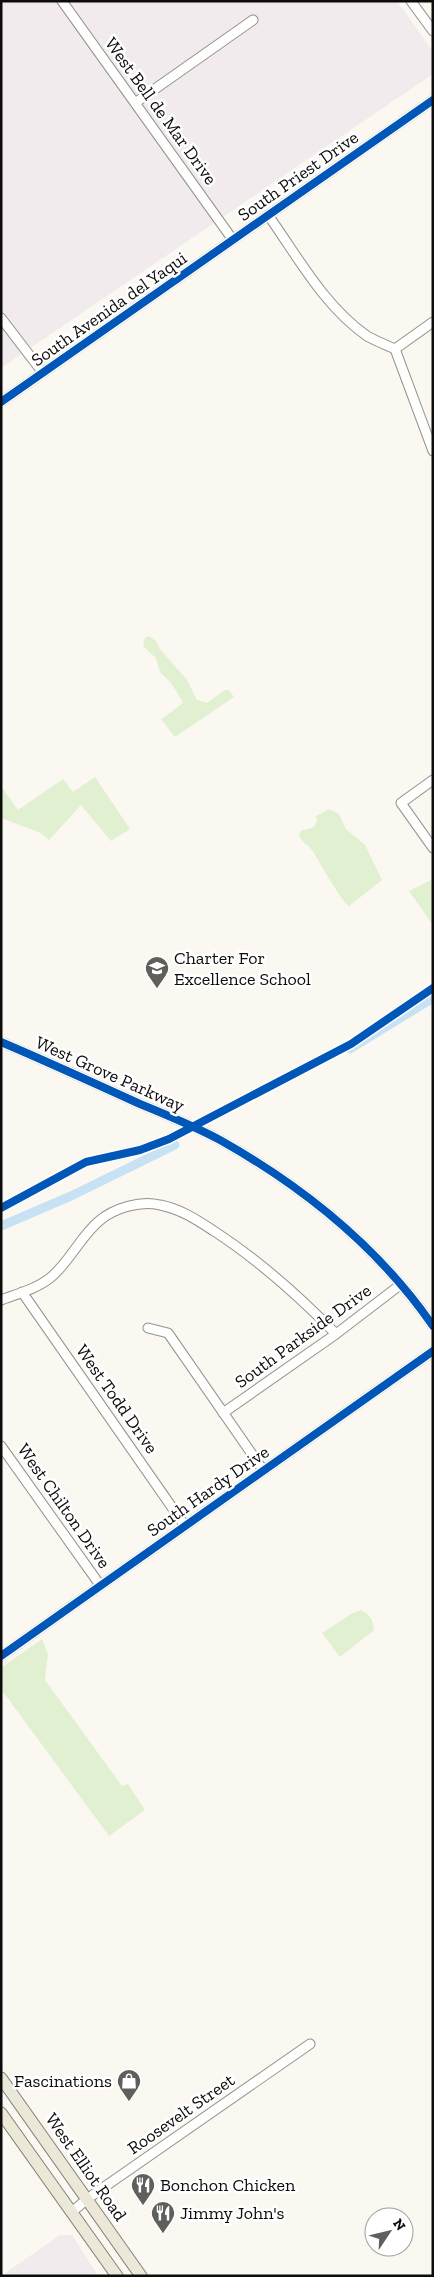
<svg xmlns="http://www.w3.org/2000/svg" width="434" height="2277" font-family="'Zilla Slab',serif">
<rect width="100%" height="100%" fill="#faf8f0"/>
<path fill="#f1ebed" d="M1,1H397L433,52V74L1,368Z
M60,2235H72L98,2276H1Z"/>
<path fill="#e1f0d0" d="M149,636L156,641L160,649L187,680L197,700L207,703L225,690H229L234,697L175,737L161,719C165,717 181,705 183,702L171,683L160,672L156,658L143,646L145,638Z
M95,777L130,829L111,841L81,805L49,840L41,833L1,818V786L18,810L63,779L73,792Z
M329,809L339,814L346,829L365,845L382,880L349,906C339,899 320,861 311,849C307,844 301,842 299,834L301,831L314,827L317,821L316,816Z
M433,879V925L409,891Z
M361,1610C370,1614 374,1621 374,1630L340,1657L322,1633L351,1614Z
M42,1639L48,1654L45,1680L122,1786L128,1784L145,1810L109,1836L1,1689V1668Z"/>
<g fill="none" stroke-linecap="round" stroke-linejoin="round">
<path stroke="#c6e2f4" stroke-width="9" d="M350,1049L433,998
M1,1226L71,1196L175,1145"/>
<g stroke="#93928f" stroke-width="11">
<path id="minor" d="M62,1L233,240
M411,1L433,31
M135,103L253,20
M268,215C298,257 324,306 367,336C376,341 386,345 395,349L433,451
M1,318L43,373
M395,349L433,322
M1,402L433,100
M433,780L401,803L433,848
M1,1042C48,1062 94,1083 140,1104C167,1115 194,1126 220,1140C302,1186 379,1248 433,1326
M22,1292L185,1526
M1,1300C17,1294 36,1289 50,1278C69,1263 80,1237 99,1221C114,1208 141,1200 160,1205C181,1209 197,1220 214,1231C260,1261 298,1295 336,1334
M148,1328L168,1333L263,1470
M223,1413L336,1334L400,1285
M1,1446L100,1585
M1,1656L433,1351
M72,2212L87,2199L310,2044"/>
</g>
<g stroke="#80807c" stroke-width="13">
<path id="major" d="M1,2078L141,2276
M1,2113L117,2276"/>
</g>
<use href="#minor" stroke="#fefefd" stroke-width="9"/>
<use href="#major" stroke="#ece8d7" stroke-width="11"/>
<g stroke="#fff" stroke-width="11">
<path id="cycleway" d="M1,402L433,100
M1,1042C48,1062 94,1083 140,1104C167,1115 194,1126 220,1140C302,1186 379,1248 433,1326
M1,1208L86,1162L140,1150L169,1139L351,1044L433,988
M1,1656L433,1351"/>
</g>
<use href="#cycleway" stroke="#0057b8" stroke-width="8"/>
</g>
<defs>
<g id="school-pin" transform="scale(1.25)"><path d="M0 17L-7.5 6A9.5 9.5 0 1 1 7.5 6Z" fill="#5f5f5c" stroke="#fff"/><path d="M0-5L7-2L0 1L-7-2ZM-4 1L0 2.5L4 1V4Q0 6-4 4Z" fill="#fff"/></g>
<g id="shop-pin" transform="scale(1.25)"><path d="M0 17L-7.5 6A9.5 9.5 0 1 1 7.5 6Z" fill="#5f5f5c" stroke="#fff"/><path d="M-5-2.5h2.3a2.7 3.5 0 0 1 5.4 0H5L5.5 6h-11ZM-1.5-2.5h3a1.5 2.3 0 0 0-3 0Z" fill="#fff"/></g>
<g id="restaurant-pin" transform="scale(1.25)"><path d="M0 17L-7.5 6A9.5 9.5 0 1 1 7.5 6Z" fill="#5f5f5c" stroke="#fff"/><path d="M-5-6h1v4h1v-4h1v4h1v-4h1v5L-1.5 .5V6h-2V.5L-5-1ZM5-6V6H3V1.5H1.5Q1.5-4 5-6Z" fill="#fff"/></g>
</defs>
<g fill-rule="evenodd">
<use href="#school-pin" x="157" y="968"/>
<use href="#shop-pin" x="129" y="2081"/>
<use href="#restaurant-pin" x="143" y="2185"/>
<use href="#restaurant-pin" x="163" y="2213"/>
</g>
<g text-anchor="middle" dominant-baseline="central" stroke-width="5" stroke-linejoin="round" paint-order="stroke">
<g font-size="18" fill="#0c0c0c" stroke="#fff">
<text transform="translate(161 111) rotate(54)">West Bell de Mar Drive</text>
<text transform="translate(298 176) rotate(-35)">South Priest Drive</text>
<text transform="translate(109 309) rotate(-35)">South Avenida del Yaqui</text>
<text transform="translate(110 1074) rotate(24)">West Grove Parkway</text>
<text transform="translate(303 1336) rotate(-36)">South Parkside Drive</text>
<text transform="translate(117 1399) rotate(55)">West Todd Drive</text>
<text transform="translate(208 1491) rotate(-35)">South Hardy Drive</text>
<text transform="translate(64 1506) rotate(55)">West Chilton Drive</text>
<text transform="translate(181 2114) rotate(-35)">Roosevelt Street</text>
<text transform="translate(86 2167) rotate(55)">West Elliot Road</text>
</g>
<g font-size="18" fill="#0c0c0c" stroke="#fff" text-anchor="start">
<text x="174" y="958">Charter For<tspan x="174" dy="21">Excellence School</tspan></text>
<text x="112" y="2081" text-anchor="end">Fascinations</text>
<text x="160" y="2185">Bonchon Chicken</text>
<text x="180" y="2213">Jimmy John's</text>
</g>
</g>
<rect width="434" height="2277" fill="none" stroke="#0c0c0c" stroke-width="5"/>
<g transform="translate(389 2232) rotate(55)"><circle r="24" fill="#ffffff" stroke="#9e9e9e"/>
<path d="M0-4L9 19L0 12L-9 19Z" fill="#5f5f5c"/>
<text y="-8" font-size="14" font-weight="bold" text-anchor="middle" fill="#0c0c0c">N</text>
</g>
</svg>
